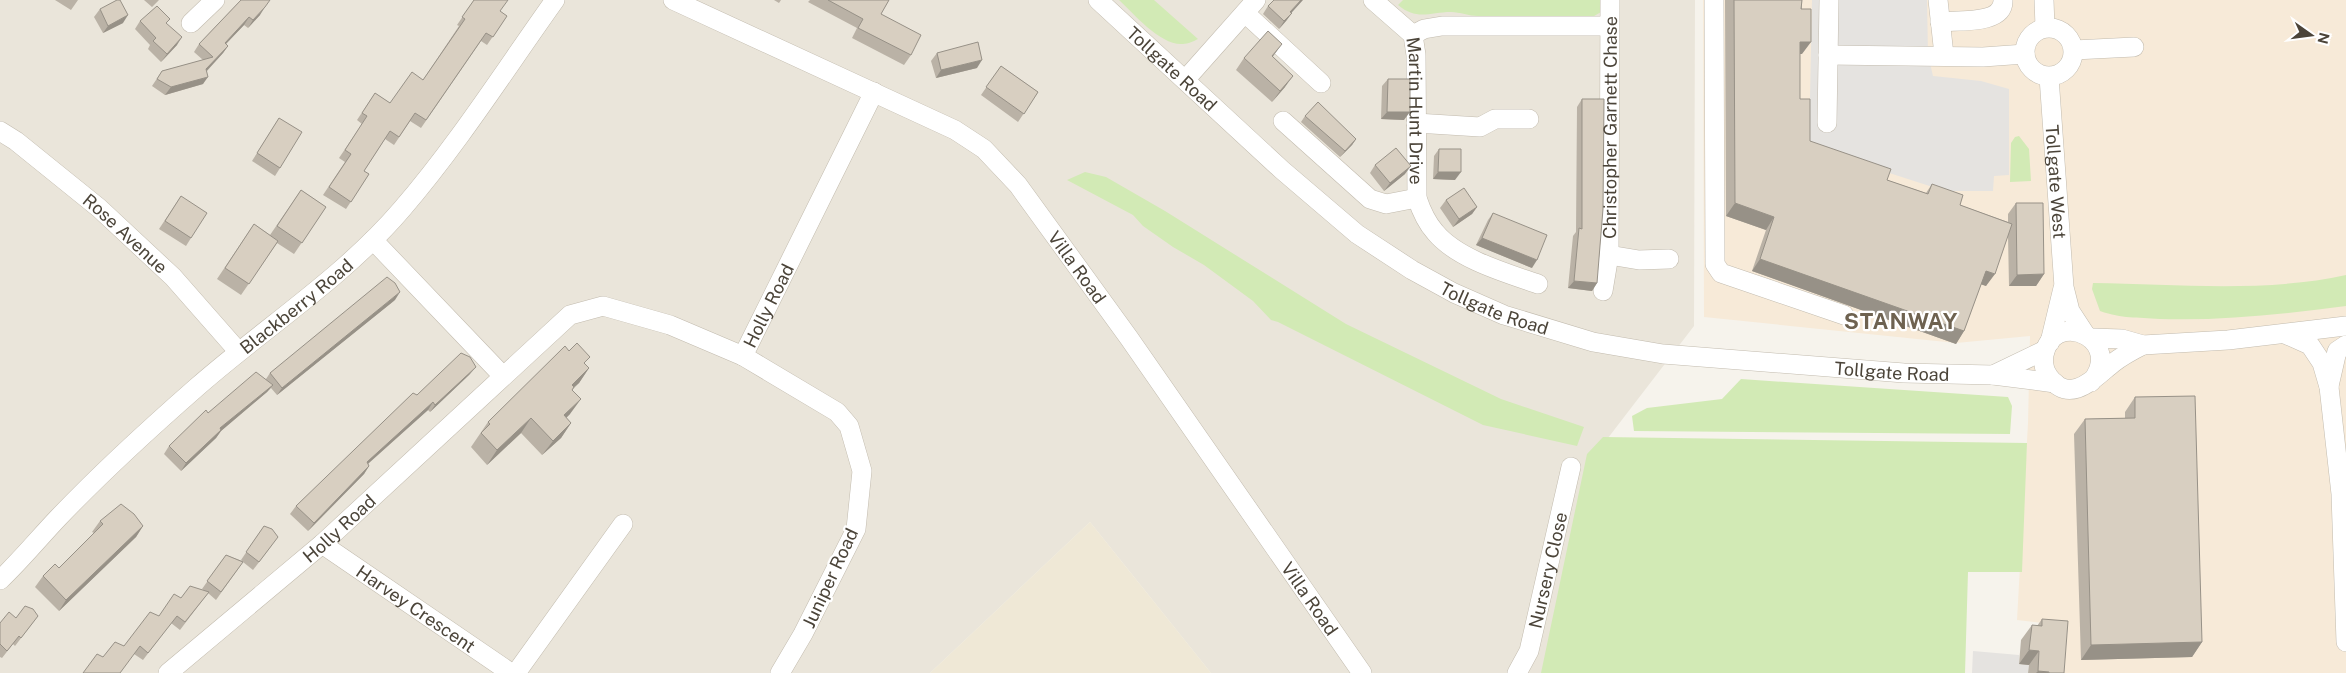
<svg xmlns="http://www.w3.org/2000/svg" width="2346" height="673" font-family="'Public Sans',sans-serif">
<rect width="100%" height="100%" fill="#f6f3ec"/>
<path fill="#eae5da" d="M0,0H1695L1694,326L1588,464L1551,673H1211L1090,522L930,673H0Z"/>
<path fill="#f7ead8" d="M1703,0H2346V673H2064L2068,626L2017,620L2028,423L2030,336L1956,343L1704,317Z"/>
<path fill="#efe8d6" d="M1090,522L1211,673H930Z"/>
<path fill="#d2eab5" d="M1119,0H1154L1198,39C1194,41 1188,44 1183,44C1161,46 1134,14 1119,0Z
M1403,0H1602L1601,12L1589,19L1479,23L1478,16C1469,16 1460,12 1451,12C1430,12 1417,21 1398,5Z
M2019,136L2029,149L2031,181L2010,182L2011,143L2015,137Z
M1085,172L1106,177L1165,211L1346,324L1501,399L1584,427L1577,446L1483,425L1278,322L1271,320L1253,301L1204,265L1173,247L1143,226L1133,215L1067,180Z
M2346,275V306C2285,314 2221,321 2160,319C2136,317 2123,319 2100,311L2092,289L2093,283C2175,284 2266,293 2346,275Z
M1741,379L2008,397L2012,406L2010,434L1634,431L1632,416L1647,408L1722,399Z
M1603,437L2027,443L2022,572H1968L1965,673H1541L1587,454Z"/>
<path fill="#e5e3e0" d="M1812,0H1927L1928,55L1933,76L1981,81L2009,89V175L1994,176L1993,191H1945L1809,147Z
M1973,651L2019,655V664L2029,665L2028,673H1972Z"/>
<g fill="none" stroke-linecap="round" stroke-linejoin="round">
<g stroke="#c2bbae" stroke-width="20">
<g id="minor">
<path id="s1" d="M673,0L955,130L984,149L1018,185L1129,338L1362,673"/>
<path id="s2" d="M1098,0L1282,170L1357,234L1412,270L1454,293L1504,315L1593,342L1663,354L1904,373L1993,375L2055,383"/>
<path id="s3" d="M1373,0L1413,35L1416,55L1417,198C1421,210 1426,222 1435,232C1457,259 1506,273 1538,284"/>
<path d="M1714,0L1715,264L1721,273L1844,315"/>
<path d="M1938,0L1944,55"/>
<path d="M2044,0L2045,27"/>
<path d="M1245,13L1321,83"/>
<path d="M1940,22C1958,20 2004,25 2003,0"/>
<path d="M191,23L215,0"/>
<circle cx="2049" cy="52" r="24"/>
<path d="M1413,35L1424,29L1442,26H1609"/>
<path d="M2074,50L2134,47"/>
<path d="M1828,55L1983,57L2025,54"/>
<path id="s4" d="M2049,77L2064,287L2070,311L2085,334"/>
<path d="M1185,80L1256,0"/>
<path d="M1283,121L1370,199L1386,204L1417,198"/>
<path d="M1416,123L1480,127L1495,119H1529"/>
<path d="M1827,123L1829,0"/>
<path id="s5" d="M0,131L16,141L99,208L173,277L238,351"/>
<path d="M373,240L503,376"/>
<path d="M1609,255L1639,260L1669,259"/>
<path id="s6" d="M1603,291L1609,255L1610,0"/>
<path d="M2285,334L2310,345L2322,363L2329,387L2341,494L2346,642"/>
<path d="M2091,338L2122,339L2143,345L2228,340L2346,326"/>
<path d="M2050,342L2063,288"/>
<path d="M743,356L837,412L849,426L862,471L856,529L803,634L780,673"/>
<path d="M1993,375L2045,350"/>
<path d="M2091,382C2124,343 2062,310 2046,348C2042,358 2043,369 2049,377C2071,406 2095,377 2113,363C2122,356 2133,350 2143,345"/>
<path d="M2329,386L2337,351L2346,345"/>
<path id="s7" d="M322,544L511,673"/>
<path id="s8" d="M0,580C21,560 39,538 58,518C102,472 149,429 197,387C264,328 343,278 402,209C458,144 505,70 555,0"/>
<path id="s9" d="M168,673L322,544L570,315L603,306L670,325L743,356L874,92"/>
<path d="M516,673L623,524"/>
<path id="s10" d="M1517,673L1529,651L1571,467"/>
</g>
</g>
<use href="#minor" stroke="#fff" stroke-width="19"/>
</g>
<path fill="#bab2a6" d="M55,0H78L71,10Z
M144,0H159L152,7Z
M241,0L260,15L248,28L244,25L226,44L228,46L223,53L207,71L203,84L165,95L152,86L162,71L203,60L194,52L199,44Z
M474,0L500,11L507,16L487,45L481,41L421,128L410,121L394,145L385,139L364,171L369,174L346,209L323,195L345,162L339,158L362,124L357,120L375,93L390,103L423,80L459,26L457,25Z
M774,0H781L779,3Z
M810,0H889L881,14L911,55L904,65L852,38L857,28L808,2Z
M1725,0H1802V54H1800V99L1810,141L1887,180L1926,193L1932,184L1960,205L2008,222V214L2016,203L2044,274L2036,286H2009L2008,235L1986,286L1981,284L1964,331L1956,344L1752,271L1766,230L1726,216Z
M1268,6L1292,13L1286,21L1279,29L1263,14Z
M100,9L123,23L103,33L94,17Z
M140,21L177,45L161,62L148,49L150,45L135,29Z
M937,53L977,68L936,78L931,61Z
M1273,57L1285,87L1272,102L1236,70L1244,58Z
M1001,66L1038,92L1018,122L981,95Z
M1388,79L1404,120L1381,119L1382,86Z
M1582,99L1597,283L1592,291L1568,288L1573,236L1576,232L1577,107Z
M1305,116L1356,139L1352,145L1340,157L1301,122Z
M279,118L280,168L275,176L252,161Z
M1439,149L1455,180L1433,179L1434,156Z
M1375,165L1405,174L1384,191L1370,173Z
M301,190L326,207L294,254L277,243L241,295L217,279L254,224L270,235Z
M181,196L191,238L186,246L159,229Z
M1446,200L1477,207L1472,214L1453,227L1440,208Z
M1493,213L1532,268L1476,245L1488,220Z
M395,300L277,395L271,388L267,392L221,431L216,438L181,471L164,454L169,446L208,413L266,379L270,373Z
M569,351L589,368L579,383L572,390L570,414L566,418L571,423L561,438L542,455L521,433L487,465L471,447L488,422Z
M470,374L430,412L428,410L368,464L369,466L364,474L308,531L290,514L296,506L417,395Z
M2135,397L2202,642L2192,657L2081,660L2074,434L2085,419L2125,418V412Z
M100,521L143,526L136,537L59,611L35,587L43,576L59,568L94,533L92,532Z
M264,526L272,545L253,570L243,562L216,600L208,593L180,630L171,623L143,660L134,654L103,657L124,646L159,616L205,591L202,589L226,555L242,561L241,560Z
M38,616L15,646L13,644L2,658L0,657V623L16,618Z
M2042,619L2064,673H2028L2029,665L2019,664L2021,640L2032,625L2037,626Z"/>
<path fill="#979187" d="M1301,0H1303L1285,20L1290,12Z
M265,7L260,15L248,28L253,20Z
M1292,13L1286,21L1279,29L1284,21Z
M128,15L123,23L103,33L108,26Z
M249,17L244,25L220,50L225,43Z
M182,37L177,45L161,62L167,54Z
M1800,42H1811L1802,54H1792Z
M1282,44L1274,55L1264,68L1272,56Z
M228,46L223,53L201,77L206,69Z
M982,60L977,68L936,78L941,70Z
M1293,76L1285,87L1272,102L1280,91Z
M208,77L203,84L165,95L171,87Z
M1387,112H1410L1404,120L1381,119Z
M1356,139L1352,145L1340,157L1345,151Z
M1411,166L1405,174L1384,191L1390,183Z
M1438,172H1461L1455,180L1433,179Z
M1735,203L1774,217L1766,230L1726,216Z
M1477,207L1472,214L1453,227L1459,219Z
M1482,238L1537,260L1532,268L1476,245Z
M1760,259L1964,331L1956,344L1752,271Z
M1986,271L1995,274L1986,286L1977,283Z
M2044,274L2036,286H2009L2017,275Z
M1574,281L1597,283L1592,291L1568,288Z
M400,292L395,300L277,395L282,388Z
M476,367L470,374L430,412L435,405Z
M589,368L579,383L573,388L564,402L572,385Z
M273,385L267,392L221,431L216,438L181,471L186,463L220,428Z
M581,399L570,414L554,430L564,415Z
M433,402L428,410L362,469L367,462Z
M531,418L521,433L487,465L497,450Z
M571,423L561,438L542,455L553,441Z
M369,466L364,474L308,531L314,523Z
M143,526L136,537L59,611L66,600Z
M2202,642L2192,657L2081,660L2091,645Z
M2029,650L2039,651L2029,665L2019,664Z
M2038,671L2049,672L2048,673H2036Z"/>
<path fill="#d8cfc1" stroke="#979187" d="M117,0H120L128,15L108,26L100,9Z
M241,0H270L265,7L253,20L249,17L225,43L228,46L206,69L208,77L171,87L157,79L162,71L213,57L199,44Z
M474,0H508L500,11L507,16L493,37L486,33L426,120L415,113L399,137L390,131L364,171L369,174L351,202L329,187L351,154L345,150L367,116L362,113L375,93L390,103L412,72L423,80L465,19L462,17Z
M828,0H889L881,14L921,35L911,55L858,28L863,19Z
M1274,0H1301L1290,12L1292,13L1284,21L1268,6Z
M1734,0H1802L1801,9H1811V42H1800V99H1810V141L1891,169L1887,180L1928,194L1932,184L1963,195L1960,205L2012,224L1995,274L1986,271L1964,331L1760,259L1774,217L1735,203Z
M157,6L170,19L166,23L182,37L167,54L153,41L156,38L140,21Z
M1268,31L1282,44L1272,56L1293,76L1280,91L1244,58Z
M978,42L982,60L941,70L937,53Z
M1001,66L1038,92L1024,114L986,87Z
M1388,79H1410V112H1387Z
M1582,99H1604L1603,209L1597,283L1574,281L1579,228L1582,229Z
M1318,102L1356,139L1345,151L1305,116Z
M279,118L302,132L280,168L257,153Z
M1396,148L1411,166L1390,183L1375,165Z
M1439,149H1461V172H1438Z
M1464,188L1477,207L1459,219L1446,200Z
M301,190L326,207L302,243L277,226Z
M181,196L207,213L191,238L165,221Z
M2016,203H2043L2044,274L2017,275Z
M1493,213L1547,235L1537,260L1482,238Z
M254,224L278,241L249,284L225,268Z
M387,277L395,283L400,292L282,388L270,373Z
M577,343L590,357L584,363L589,368L572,385L574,387L572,390L581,399L564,415L571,423L553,441L531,418L497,450L481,433L490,424L488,422L565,346L569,351Z
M461,353L470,357L476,367L435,405L433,402L367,462L369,466L314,523L296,506L413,393L417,395Z
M256,372L273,385L220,428L221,430L186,463L169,446L206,410L208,413Z
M2195,396L2202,642L2091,645L2085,419L2135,418V397Z
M121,504L134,514L143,526L66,600L43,576L55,564L59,568L103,524L100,521Z
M264,526L272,529L278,537L259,562L246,552Z
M226,555L243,562L221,592L207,581Z
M190,586L209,592L185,622L177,616L148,653L140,646L120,673H83L97,654L103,657L115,642L124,646L150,612L159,616L174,594L181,598Z
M25,606L33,609L38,616L21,638L19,636L7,651L0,644V623L9,612L16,618Z
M2042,619L2068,621L2064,673H2049V672L2038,671L2039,651L2029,650L2032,625L2042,626Z"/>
<g text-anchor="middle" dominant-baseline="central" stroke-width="4.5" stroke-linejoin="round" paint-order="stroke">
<g font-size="18" fill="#4b4439" stroke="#fff">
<text stroke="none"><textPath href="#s2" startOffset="101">Tollgate Road</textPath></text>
<text stroke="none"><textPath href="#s3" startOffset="129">Martin Hunt Drive</textPath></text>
<text stroke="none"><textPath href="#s6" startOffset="164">Christopher Garnett Chase</textPath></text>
<text stroke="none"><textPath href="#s4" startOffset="105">Tollgate West</textPath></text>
<text stroke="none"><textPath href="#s5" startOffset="162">Rose Avenue</textPath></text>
<text stroke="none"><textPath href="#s1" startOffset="496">Villa Road</textPath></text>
<text stroke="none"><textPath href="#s8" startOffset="404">Blackberry Road</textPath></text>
<text stroke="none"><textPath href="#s9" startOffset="778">Holly Road</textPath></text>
<text stroke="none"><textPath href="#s2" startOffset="506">Tollgate Road</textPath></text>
<text stroke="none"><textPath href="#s2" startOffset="911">Tollgate Road</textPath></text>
<text stroke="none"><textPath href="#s9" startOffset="224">Holly Road</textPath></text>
<text stroke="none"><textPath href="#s10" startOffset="108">Nursery Close</textPath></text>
<text transform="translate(830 578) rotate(-65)">Juniper Road</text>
<text stroke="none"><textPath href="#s1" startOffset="901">Villa Road</textPath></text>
<text stroke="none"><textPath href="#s7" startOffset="114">Harvey Crescent</textPath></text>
</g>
<g font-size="22" font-weight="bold" letter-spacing="1" fill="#6e6250" stroke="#fff">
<text x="1901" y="321">STANWAY</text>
</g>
</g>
<g transform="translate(2311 35) rotate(104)" stroke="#ffffff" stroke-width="4" paint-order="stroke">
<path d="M0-4L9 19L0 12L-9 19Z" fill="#4b4439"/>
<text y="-8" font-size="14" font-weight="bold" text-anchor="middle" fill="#4b4439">N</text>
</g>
</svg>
